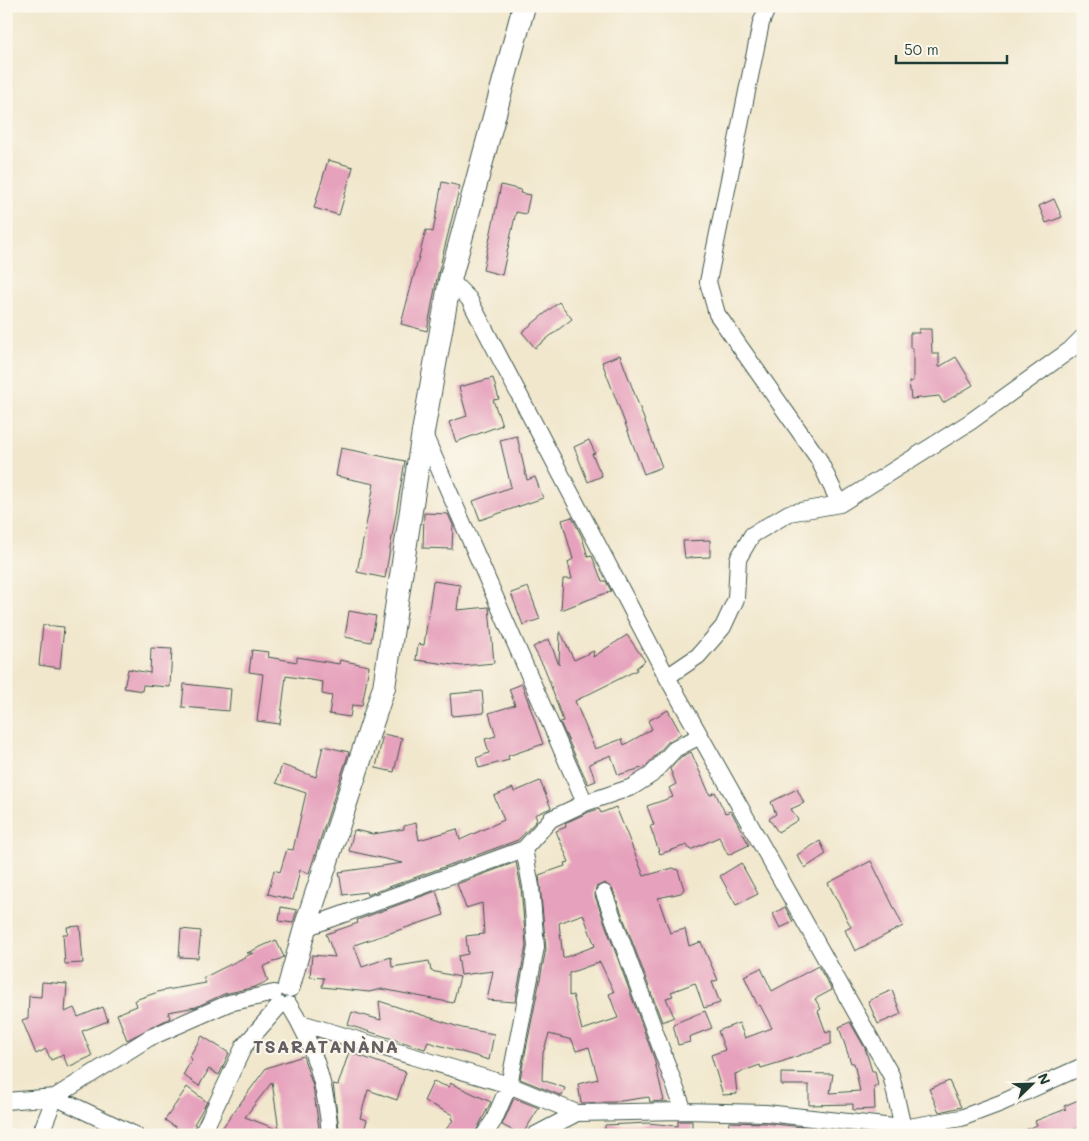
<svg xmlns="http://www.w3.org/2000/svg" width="1089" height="1141" font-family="Mali,sans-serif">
<rect width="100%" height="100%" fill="#fbf7ec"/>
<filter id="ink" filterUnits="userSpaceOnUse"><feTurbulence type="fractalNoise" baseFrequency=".02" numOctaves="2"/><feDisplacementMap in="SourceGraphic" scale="10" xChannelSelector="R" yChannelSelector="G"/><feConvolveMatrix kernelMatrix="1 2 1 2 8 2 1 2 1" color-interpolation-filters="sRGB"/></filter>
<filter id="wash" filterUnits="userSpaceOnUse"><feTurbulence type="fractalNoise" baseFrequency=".0096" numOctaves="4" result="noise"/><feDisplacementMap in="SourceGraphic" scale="20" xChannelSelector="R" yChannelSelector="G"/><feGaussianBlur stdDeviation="1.12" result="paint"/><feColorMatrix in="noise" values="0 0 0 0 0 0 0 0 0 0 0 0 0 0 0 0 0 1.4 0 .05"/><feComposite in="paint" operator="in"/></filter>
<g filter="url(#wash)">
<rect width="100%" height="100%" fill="#f1e7cd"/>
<g id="blocks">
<path fill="#e6a1bc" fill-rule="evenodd" d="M328,160L353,167L339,215L314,208Z
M442,182L460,186L437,278L427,331L401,324L426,230L433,232Z
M501,185L521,190L520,193L530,195L526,214L516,212L502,275L483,270Z
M1054,199L1062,217L1046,223L1039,206Z
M559,302L572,319L535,348L522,332Z
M919,329H931L932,354H939V367L956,357L973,385L943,403L939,396L911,399L909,382L913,381V348H910V333H919Z
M620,355L662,467L644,474L602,362Z
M493,378L499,399L493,400L502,425L456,442L449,422L467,416L459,387Z
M517,436L527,480L535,477L543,498L480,520L473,501L511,487L500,440Z
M589,440L595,453L592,454L602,476L588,482L574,447Z
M341,448L405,461L385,578L357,572L374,484L336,476Z
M424,513L448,514L453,525L452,549L423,548Z
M572,517L582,537L588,557L592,556L602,581H606L611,591L561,610L563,579H572L568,562L573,559L562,520Z
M710,540V557L685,558L683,541Z
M433,581L460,585L457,610L489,607L494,663L462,666L416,660L418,644L424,645Z
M528,587L540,619L523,625L511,593Z
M349,611L376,616L371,642L345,637Z
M43,625L64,627L60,668L39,665Z
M560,631L574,660L594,651L593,657L627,635L645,661L636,668L637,670L575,701L595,749L622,739L624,745L652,729L648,721L668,710L681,734L668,742L645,767L618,775L611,755L589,764L596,781L588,784L560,722L563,721L545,669L533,647L549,639L559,665Z
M151,648L172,649L170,687L143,685L142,691L124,688L128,669L150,673Z
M252,650L269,652L268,657L297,662V657L339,664L340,660L369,666L362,706L352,705L350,717L329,714L332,696L322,694L323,682L286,676L280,724L257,721L263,674L249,672Z
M184,684L231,689L229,711L182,707Z
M522,684L543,744L508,756L509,760L479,768L476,758L489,753L485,739L496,736L489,713L515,705L509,689Z
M482,691L484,713L452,716L450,694Z
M383,734L402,738L394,772L376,768Z
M323,746L349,752L309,873L300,870L293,900L268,894L274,870L280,872L287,849L293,850L306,793L276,783L282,765L316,777Z
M691,752L710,795L715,792L725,813L731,811L749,845L728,855L719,837L690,850L687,845L660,854L650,826L654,825L647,806L673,797L669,788L676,784L670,769L681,757Z
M540,781L551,808L535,815L537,820L518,840L367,895L366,892L343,895L339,872L403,863L349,851L354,830L373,834L404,829V826L416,823L419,840L457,829L460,840L504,820L494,796L513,788L514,792Z
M797,789L804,803L791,809L798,820L778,832L769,819L776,814L771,802Z
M616,807L644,876L673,868L678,870L684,889L681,893L658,898L670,933L685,929L689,946L701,942L718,980L712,982L720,1003L704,1008L695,983L671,992L673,996L666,998L674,1017L662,1022L613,890L605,883L596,887L595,896L654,1058L664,1101L650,1102L649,1097L614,1102L581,1103L578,1084L598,1079L589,1047L576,1051L572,1040L549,1034L543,1053L542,1080L565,1088L562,1096L520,1079L546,949L539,875L565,866L564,863L569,862L556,831L566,827L565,823L589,812L599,809L601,813ZM583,914L595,946L563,958L559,923ZM600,962L614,992L609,994L618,1018L582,1030L573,995L569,996V973Z
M820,841L826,854L805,868L797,855Z
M871,861L903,926L855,951L845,930L851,927L828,883Z
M516,862L521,887L526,946L515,1002L487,1000L493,971L461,975L458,956L468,954L466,936L484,934L482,903L466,908L457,884Z
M741,863L758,894L736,905L720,876Z
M436,891L444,915L354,945L362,967L391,957L392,967L429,961L431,971L460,977L453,1003L382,989L369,992L322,987L324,978L310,977L312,955L335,957L326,934L358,923L357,920Z
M281,907L297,910L293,923L279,921Z
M785,907L793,922L780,928L773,914Z
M80,926L83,963L65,964L63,934H68L67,927Z
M181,929L201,931L198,958L179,957Z
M276,940L284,957L263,967L268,981L255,987L224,994L196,1007L168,1012L170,1018L127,1040L117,1014L137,1006L135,1000L161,991L206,983L203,978L253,953H247Z
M818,966L832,990L815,999L821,1009L818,1011L826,1033L831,1031V1044L781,1062L761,1068L760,1065L735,1074L737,1094L723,1095L711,1055L725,1050L718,1031L739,1023L745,1038L772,1028L760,1005L758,1006L744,976L761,968L772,991Z
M42,982L67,984L65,1012L74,1008L78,1017L103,1007L108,1021L82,1031L92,1056L68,1067L63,1055L51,1060L46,1049L36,1054L22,1020L28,1018L29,996L41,997Z
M892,990L901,1014L878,1024L868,1001Z
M379,1001L462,1028L494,1034L489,1060L428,1042L425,1049L348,1025L352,1012L381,1020Z
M705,1011L712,1028L689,1037L690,1042L678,1045L673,1024Z
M850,1022L865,1048L872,1071H875L878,1086H874L875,1109L853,1110V1104L809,1105V1085H781V1073L833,1074L830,1093L860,1091L854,1063H851L839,1027Z
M202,1036L229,1053L219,1075L209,1069L199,1086L183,1075L192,1059L189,1057Z
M349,1052L406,1072L397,1100L368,1090L360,1118L367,1120L363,1135H340L333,1084L338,1085Z
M303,1056L313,1086L320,1135H217L266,1068ZM272,1082L279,1130L245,1117Z
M949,1081L961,1107L939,1112L929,1089Z
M433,1082L449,1087L450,1083L491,1102L474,1135H442L453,1120L451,1119L453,1115L424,1101Z
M187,1087L207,1102L194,1124L196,1125L192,1135H187L165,1120Z
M514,1098L539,1108L522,1135L502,1125Z
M1083,1098V1126L1061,1135H1014L1037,1125L1035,1121L1066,1109L1064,1106Z
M678,1121H692V1135H605V1125L648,1123L678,1126Z
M729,1122L765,1123L820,1129H822L821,1135H728Z"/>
</g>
</g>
<g filter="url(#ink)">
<use href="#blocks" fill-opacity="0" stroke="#3e564b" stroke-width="1"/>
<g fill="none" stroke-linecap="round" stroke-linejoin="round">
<g stroke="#3e564b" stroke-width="18">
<path id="street" d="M768,6L761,23L708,282L717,314L818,458L840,504
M450,280L469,299L667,677L891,1075L903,1128L902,1135
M423,432L585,803
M667,677L698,656L723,627L736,599L738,559L752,535L789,513L840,504L970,422L1070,350L1083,337
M604,893L684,1111
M305,928L524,849L551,819L585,803L632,787L651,775L675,749L700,736
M289,1005C314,1043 327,1090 330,1135
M301,1023L509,1085L577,1113
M6,1101L55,1097L135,1135
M40,1135L55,1097L149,1038L229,1003L274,993
M202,1135L244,1046L280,1005
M484,1135L494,1120L509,1085L536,947L531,886L524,849
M535,1135L577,1113L684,1111L766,1113L903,1128L961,1118L1001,1103L1083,1066"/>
</g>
<g stroke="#3e564b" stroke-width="24">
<path id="secondary" d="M289,986L305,928L384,687L423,432L450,280L524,6"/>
</g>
<use href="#street" stroke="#fff" stroke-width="16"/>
<use href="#secondary" stroke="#fff" stroke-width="22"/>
</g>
</g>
<g text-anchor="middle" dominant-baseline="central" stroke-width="4" stroke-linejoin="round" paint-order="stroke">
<g font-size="18" font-weight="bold" letter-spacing="1" fill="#656064" stroke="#fbf7ec">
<text x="326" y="1046">TSARATANÀNA</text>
</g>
</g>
<rect width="1089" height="1141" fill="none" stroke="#fbf7ec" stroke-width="25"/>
<g transform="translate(1032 1084) rotate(67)" stroke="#fbf7ec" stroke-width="4" paint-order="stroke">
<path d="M0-4L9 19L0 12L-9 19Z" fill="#1f3d34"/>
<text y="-8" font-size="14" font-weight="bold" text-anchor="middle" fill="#1f3d34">N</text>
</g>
<path d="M896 55v8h111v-8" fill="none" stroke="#1f3d34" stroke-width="2.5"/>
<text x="904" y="55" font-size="15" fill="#1f3d34" stroke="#fbf7ec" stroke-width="4" paint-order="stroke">50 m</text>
</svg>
